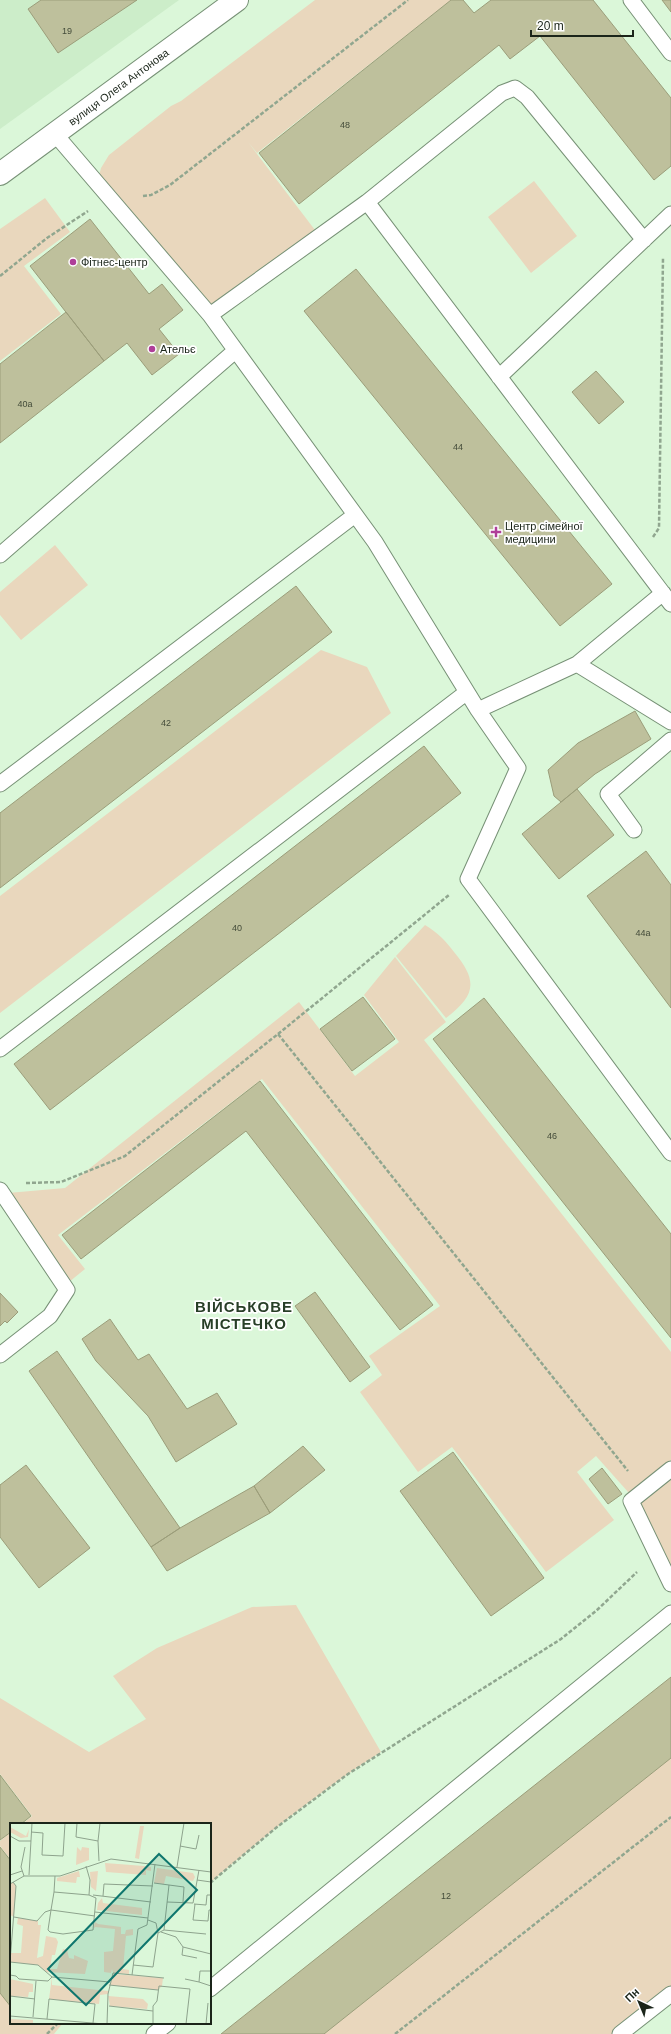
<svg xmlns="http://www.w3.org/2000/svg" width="671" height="2034" font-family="Arial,sans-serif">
<rect width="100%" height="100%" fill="#dbf7d9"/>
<path fill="#ccedc9" d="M0,0H179L0,129Z"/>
<path fill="#e9d7bd" d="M315,0H451L257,153L248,142L318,234L210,312L98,180L101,168L109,155L171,106L181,101L238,136L181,101Z
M534,181L577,236L531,273L488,217Z
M45,198L70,232L24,266L61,314L0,361V229Z
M55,545L88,585L21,640L0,615V592Z
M321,650L367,667L391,713L0,1013V896Z
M425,925C437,932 446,941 454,952C478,981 476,995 446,1018L396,956Z
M395,957L446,1022L424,1040L671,1352V1460L629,1493L596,1456L577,1472L614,1520L546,1572L452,1447L418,1472L360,1392L382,1375L369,1356L440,1306L262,1079L58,1235L85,1269L69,1282L8,1193L65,1188L299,1002L355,1076L399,1042L364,995Z
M671,1475V1571L637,1503Z
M296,1605L381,1752C320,1791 264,1836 210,1883V1824H22L32,1816L0,1774V1698L89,1752L146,1719L113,1676L157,1648L252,1607Z
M671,1758V1994L620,2034H324Z
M11,1832V1860L0,1846V1841Z
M0,1993L11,2007V2023H63L54,2034H0Z"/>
<path fill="#bec09c" stroke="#9b9d7a" d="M41,0H137L58,53L28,9Z
M451,0H463L474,13L491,0H593L671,98V166L654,180L540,36L510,59L499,45L299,204L259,153Z
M662,0H671V12Z
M90,219L149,294L162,284L183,310L159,329L179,354L152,375L127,343L104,361L30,266Z
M356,269L612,584L560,626L304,311Z
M66,312L104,361L0,443V364Z
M596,371L624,402L599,424L572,392Z
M296,586L332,632L0,888V813Z
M635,711L651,739L595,774L561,802L554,796L548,770L578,743Z
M424,746L461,793L50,1110L14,1064Z
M577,789L614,835L559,879L522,834Z
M646,851L671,885V1008L587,896Z
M363,997L395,1039L352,1071L320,1029Z
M484,998L671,1234V1338L433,1039Z
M260,1081L433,1305L400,1330L246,1131L81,1259L62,1235Z
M315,1292L370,1367L350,1382L295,1306Z
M0,1293L18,1312L7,1323L5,1321L0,1326Z
M110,1319L138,1360L149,1354L187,1409L217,1393L237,1424L176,1462L148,1416L96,1361L82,1339Z
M57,1351L180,1528L151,1547L29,1371Z
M303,1446L325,1470L270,1513L254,1486Z
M453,1452L544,1578L491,1616L400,1491Z
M26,1465L90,1548L39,1588L0,1537V1485Z
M602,1468L622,1494L608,1504L589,1479Z
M254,1486L270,1513L167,1571L151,1547L180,1528Z
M671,1677V1758L324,2034H221Z
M0,1775L31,1816L21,1824H11V1832L0,1840Z
M0,1847L11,1861V2007L0,1993Z"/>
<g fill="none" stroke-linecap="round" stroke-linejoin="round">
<g stroke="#779176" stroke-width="17">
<path id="lane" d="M631,0L671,53
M55,134L210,315L375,542L478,710L518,768L468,879L671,1153
M367,202L502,93L515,88L527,97L644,240
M210,315L367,202L671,604
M499,377L671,214
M0,555L235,351
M577,664L663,593
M478,710L577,664L671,722
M0,784L355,515
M634,830L608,794L671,740
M0,1049L467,692
M0,1190L67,1290L50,1316L0,1355
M671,1469L631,1501L671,1584
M210,1989L671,1613
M154,2034L168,2023
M620,2034L671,1994"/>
</g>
<g stroke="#779176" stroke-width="24">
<g id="street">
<path id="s1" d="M0,174L237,0"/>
</g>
</g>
<path stroke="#90a68f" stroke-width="2.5" stroke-dasharray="4 2" stroke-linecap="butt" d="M143,196L151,195L170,185L408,0
M0,276L47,238L88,211
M653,537L659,528L663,258
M278,1034L449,895
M26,1183L61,1182L125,1156L278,1034L628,1471
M210,1883L277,1827L348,1774L561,1639L596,1611L637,1572
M47,2034L58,2023
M395,2034L671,1817"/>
<use href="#lane" stroke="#fff" stroke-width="15"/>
<use href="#street" stroke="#fff" stroke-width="22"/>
</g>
<g fill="#af3e99" stroke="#fff" stroke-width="1.5">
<circle cx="73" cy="262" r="4"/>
<circle cx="152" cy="349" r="4"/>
<path d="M494 526h4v4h4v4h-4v4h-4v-4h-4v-4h4z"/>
</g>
<g text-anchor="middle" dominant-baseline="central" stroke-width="3.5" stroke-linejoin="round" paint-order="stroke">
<g font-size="9" fill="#444c3a">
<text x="67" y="31">19</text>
<text x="345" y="125">48</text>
<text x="25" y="404">40а</text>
<text x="458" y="447">44</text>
<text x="166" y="723">42</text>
<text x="237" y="928">40</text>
<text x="643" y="933">44а</text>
<text x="552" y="1136">46</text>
<text x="446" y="1896">12</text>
</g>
<g font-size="11" fill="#1b251a" stroke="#fff">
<text stroke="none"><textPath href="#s1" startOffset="147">вулиця Олега Антонова</textPath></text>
</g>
<g font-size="11" fill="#1b251a" stroke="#fff" text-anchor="start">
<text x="81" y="262">Фітнес-центр</text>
<text x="160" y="349">Ательє</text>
<text x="505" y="526">Центр сімейної<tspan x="505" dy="13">медицини</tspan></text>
</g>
<g font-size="15" font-weight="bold" letter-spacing="1" fill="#283f27" stroke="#fff">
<text x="244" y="1306">ВІЙСЬКОВЕ<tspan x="244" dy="17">МІСТЕЧКО</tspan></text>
</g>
</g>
<g transform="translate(10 1823)">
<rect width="201" height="201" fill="#dbf7d9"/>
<path d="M130,3H134L129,36L125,35ZM0,4L16,13L19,6L18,14L11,15L0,9ZM67,24L71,28L72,24L79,25V37L66,42ZM95,40L134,43L141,44V48L136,47V52L96,49ZM147,45L183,50L185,54L183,58L156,53L154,61L144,60ZM69,48L70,54H67L66,60L47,58V55ZM88,48L86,68L81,64L80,49ZM3,59L6,63L4,94L0,92V61ZM92,75L93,80L132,85V92L87,87L88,80ZM8,95L28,98V102H31L27,135L33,133L36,113L46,115L48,119L45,132H42L40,146H47L53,126L57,127L59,135L64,136V132L78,138L75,151L36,149L28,142L1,139V130H11L13,103L7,101ZM85,99L88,101L111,104V111H115L116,107L123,106V112L116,113L113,146L119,147V151L103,150L102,146L101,150L94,149V129L103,128L105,106L85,104L83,107ZM103,151L153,155L152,163L148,167L100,162ZM42,154V162L98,168V171L90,172L89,181L39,176ZM0,156L23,161V169H19L18,174L0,173ZM98,173L133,176L138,181L137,186L100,183ZM0,196L23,197V201H0Z" fill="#e9d7bd"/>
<path fill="none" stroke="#8ea38d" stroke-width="1" d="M67,0L66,14L88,18L89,38M21,9L33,10L32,32L53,33L55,0M0,13L9,18H21M88,18L90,0M170,23L186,26L189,12M167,44L174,0M0,52L12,48M19,52L22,0M14,53L11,44L15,24M45,53L44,69L79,72L80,57L76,43M187,57L201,59M144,60L159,62L154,107L148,110M0,61L14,53H50L101,36L201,49M159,62L174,64L173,79M44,69L41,87L85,93M83,72L141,79M93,73L94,61L143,63M157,79L183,80L189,47M184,81L196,82L197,72H201M185,81L183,97L198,98L199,87H201M85,89L138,95M4,94L27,98L35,89L41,87L38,107L40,109L53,111L83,107L86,75L79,72M154,107L196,111M151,109L166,114L173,124L172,132L187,135M173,124L201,131M0,139L6,63L3,59M0,139L28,142L42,154M123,142L143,144L148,110L146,100L138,97M201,148H190L189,159L201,163M0,152L6,153L9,156L38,158L42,154L100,159M122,152L128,106L137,102L145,41M175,156L189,159M99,162L148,167M0,173L25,176M99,183L143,188M0,193L94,201M23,194L26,158M37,196L39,176L85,181L83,200M97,201L98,171L103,150L154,155M143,201V183L147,178L149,163L180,166L176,201M145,201H160M196,201L198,180"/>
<path fill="#0f766e" fill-opacity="0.15" stroke="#0f766e" stroke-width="2" d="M149,31L187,67L76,182L38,146Z"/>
<rect width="201" height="201" fill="none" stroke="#1b251a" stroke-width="2"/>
</g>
<g transform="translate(639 2002) rotate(316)" stroke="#ffffff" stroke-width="3" paint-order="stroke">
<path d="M0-3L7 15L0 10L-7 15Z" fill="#1b251a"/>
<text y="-6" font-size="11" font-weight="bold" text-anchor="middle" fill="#1b251a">Пн</text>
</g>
<path d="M531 30v6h102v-6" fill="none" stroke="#1b251a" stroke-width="2"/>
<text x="537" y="30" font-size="12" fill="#1b251a" stroke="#ffffff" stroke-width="3" paint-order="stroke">20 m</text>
</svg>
